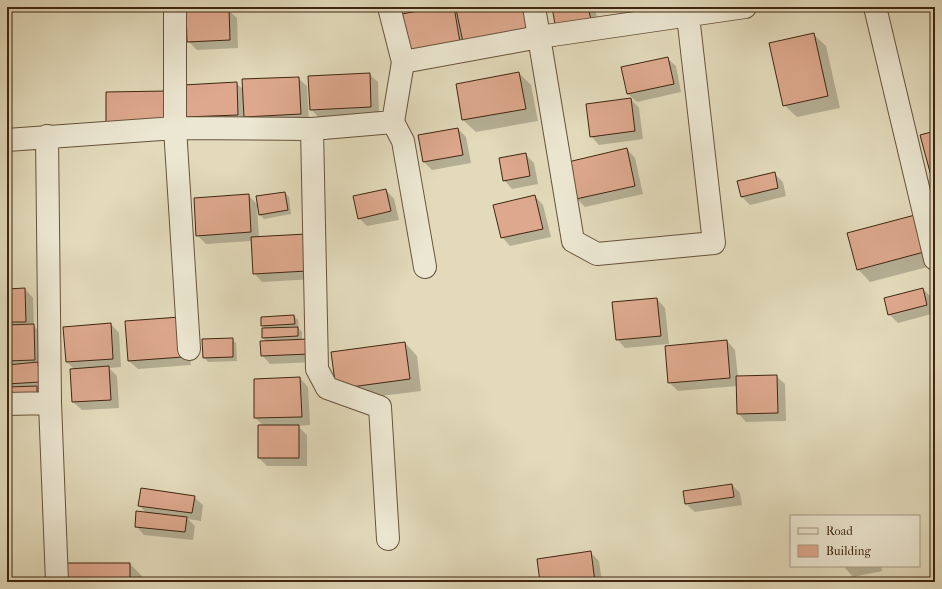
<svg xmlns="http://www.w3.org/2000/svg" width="942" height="589" font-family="'IM FELL French Canon',serif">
<rect width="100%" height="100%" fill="#e2daba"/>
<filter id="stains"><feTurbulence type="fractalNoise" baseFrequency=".005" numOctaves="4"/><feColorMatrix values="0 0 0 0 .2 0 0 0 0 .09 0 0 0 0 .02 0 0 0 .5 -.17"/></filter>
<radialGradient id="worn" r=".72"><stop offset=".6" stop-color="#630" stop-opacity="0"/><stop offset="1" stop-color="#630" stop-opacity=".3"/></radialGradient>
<path fill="#0003" d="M444,7H455L457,10L462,9L459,7H535L477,59H420Z
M553,7H595L599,32Z
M228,10L237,18L238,48L197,50L188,41Z
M813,34L826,46L840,108L797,117L784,105Z
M667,58L676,66L681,92L637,102L628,94L623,67Z
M519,73L531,85L538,121L476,132L463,120Z
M369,74L378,82L379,115L319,118L311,109Z
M298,78L307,86L309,122L253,125L246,117V123L194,125L186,117L236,83L244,90Z
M631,99L639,108L643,139L599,145L591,136Z
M458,129L466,137L471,163L432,170L424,162Z
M627,149L635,158L643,194L585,207L577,199Z
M526,155L534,163L538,184L512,189L504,180Z
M774,173L783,182L786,196L750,205L742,197Z
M386,190L394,199L399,220L367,226L359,218Z
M285,193L289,197L291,214L264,219L260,215L259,208H257L259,237L315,279L262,282L254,273L252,241L206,244L197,235L248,195L258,205Z
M535,196L543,205L551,237L510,246L502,237Z
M914,216L935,265L870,282L858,269Z
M25,289L33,298L34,326L42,334L45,395L7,410V290Z
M923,289L931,297L935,313L898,323L889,314Z
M657,299L665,308L669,344L625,348L617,339Z
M294,316L298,320L299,329L302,332V341L317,362L270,364L262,355L267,342L263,338L266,329L262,325Z
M111,324L119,333L121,367L109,368L117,376L119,408L82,410L73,402L71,370H75L67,362Z
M188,326L191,365L138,369L129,361Z
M232,339L236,343L237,361L208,362L204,357Z
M727,341L735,350L738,377L776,376L785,384L786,421L746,422L738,413V386L678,391L669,382Z
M405,343L417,356L421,391L349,400L337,388Z
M300,378L308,387L310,425L298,426L307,435V466H267L259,458L264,426L255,418V380Z
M732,485L740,493L742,505L695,512L686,504Z
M194,497L203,505L201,521L188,519L195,526L193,540L144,535L136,526L147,514L139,505Z
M590,552L599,561L602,582H541Z
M130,564L142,576V582H64Z
M844,566H881L882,571L853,577L845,568Z"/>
<path fill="#dda88d" stroke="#402611" d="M438,7H454L460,42L411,51L402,14Z
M467,7H527L532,33L464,47L456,9Z
M552,7H588L592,24L556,30Z
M229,8L230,40L187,42L186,10Z
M814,33L828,96L783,106L769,43Z
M668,57L674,84L627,94L621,67Z
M519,72L526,109L462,120L456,84Z
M370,73L371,107L310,110L308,76Z
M299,77L301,114L244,117L242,79Z
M237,82L238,115L185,117L183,85Z
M167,91L168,124L106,125V92Z
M631,98L635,131L590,137L586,104Z
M458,128L463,155L423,162L418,135Z
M935,131V175L931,176L920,135Z
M627,148L635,186L576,199L568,162Z
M526,153L530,176L503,181L499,158Z
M775,172L778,188L741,197L737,181Z
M386,189L391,211L358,219L353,196Z
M285,192L288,210L259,215L256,196Z
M249,194L251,232L196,236L194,198Z
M535,195L543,229L501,238L493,205Z
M915,215L924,252L857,270L847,233Z
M306,234L307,271L253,274L251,237Z
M25,288L26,322H7V289Z
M923,288L927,305L888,315L884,298Z
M657,298L661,336L616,340L612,302Z
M294,315L295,324L261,326V317Z
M180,317L183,357L128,361L125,321Z
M111,323L113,359L66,362L63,327Z
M34,324L35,360L7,361V325Z
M298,327V336L262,338V328Z
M233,338V357L203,358L202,339Z
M309,339V354L261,356L260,341Z
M727,340L730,378L668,383L665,346Z
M405,342L410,379L336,389L331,352Z
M38,362L40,382L7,384V365Z
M109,366L111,400L72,402L70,369Z
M777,375L778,413L737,414L736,376Z
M300,377L302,417L254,418V379Z
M37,386V401L7,402V387Z
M258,425H299V458H258Z
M732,484L734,497L685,504L683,491Z
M141,488L195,496L192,513L138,506Z
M136,511L187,517L185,532L135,527Z
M591,551L595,582H540L537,559Z
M64,563H130V582H63Z"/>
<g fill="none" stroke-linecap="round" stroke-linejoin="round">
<g stroke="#68533b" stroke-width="24">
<path id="minor" d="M175,7V128L189,349
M389,7L403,62L393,122L403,141L425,267
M534,7L573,241L597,254L714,243L687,7
M875,7L935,259
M403,62L539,37L745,7
M312,129L317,369L327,388L380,407L388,539
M47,136L50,403L57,582
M7,140L175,128L312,129L393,122
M7,404L50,403"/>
</g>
<use href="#minor" stroke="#ece7d2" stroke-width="22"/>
</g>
<rect width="942" height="589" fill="none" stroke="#e2daba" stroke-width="24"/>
<rect x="8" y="8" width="926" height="573" fill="none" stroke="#402611" stroke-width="2"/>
<rect x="12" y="12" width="918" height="565" fill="none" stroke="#402611"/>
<rect x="790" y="515" width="130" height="52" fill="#ece7d2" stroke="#a79a85"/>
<rect x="798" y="528" width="20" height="6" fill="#ece7d2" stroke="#a79a85"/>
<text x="826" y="535" font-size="12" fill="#402611">Road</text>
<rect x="798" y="545" width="20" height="12" fill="#dda88d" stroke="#a79a85"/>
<text x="826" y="555" font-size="12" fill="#402611">Building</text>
<rect width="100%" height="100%" filter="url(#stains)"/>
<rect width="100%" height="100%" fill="url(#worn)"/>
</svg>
